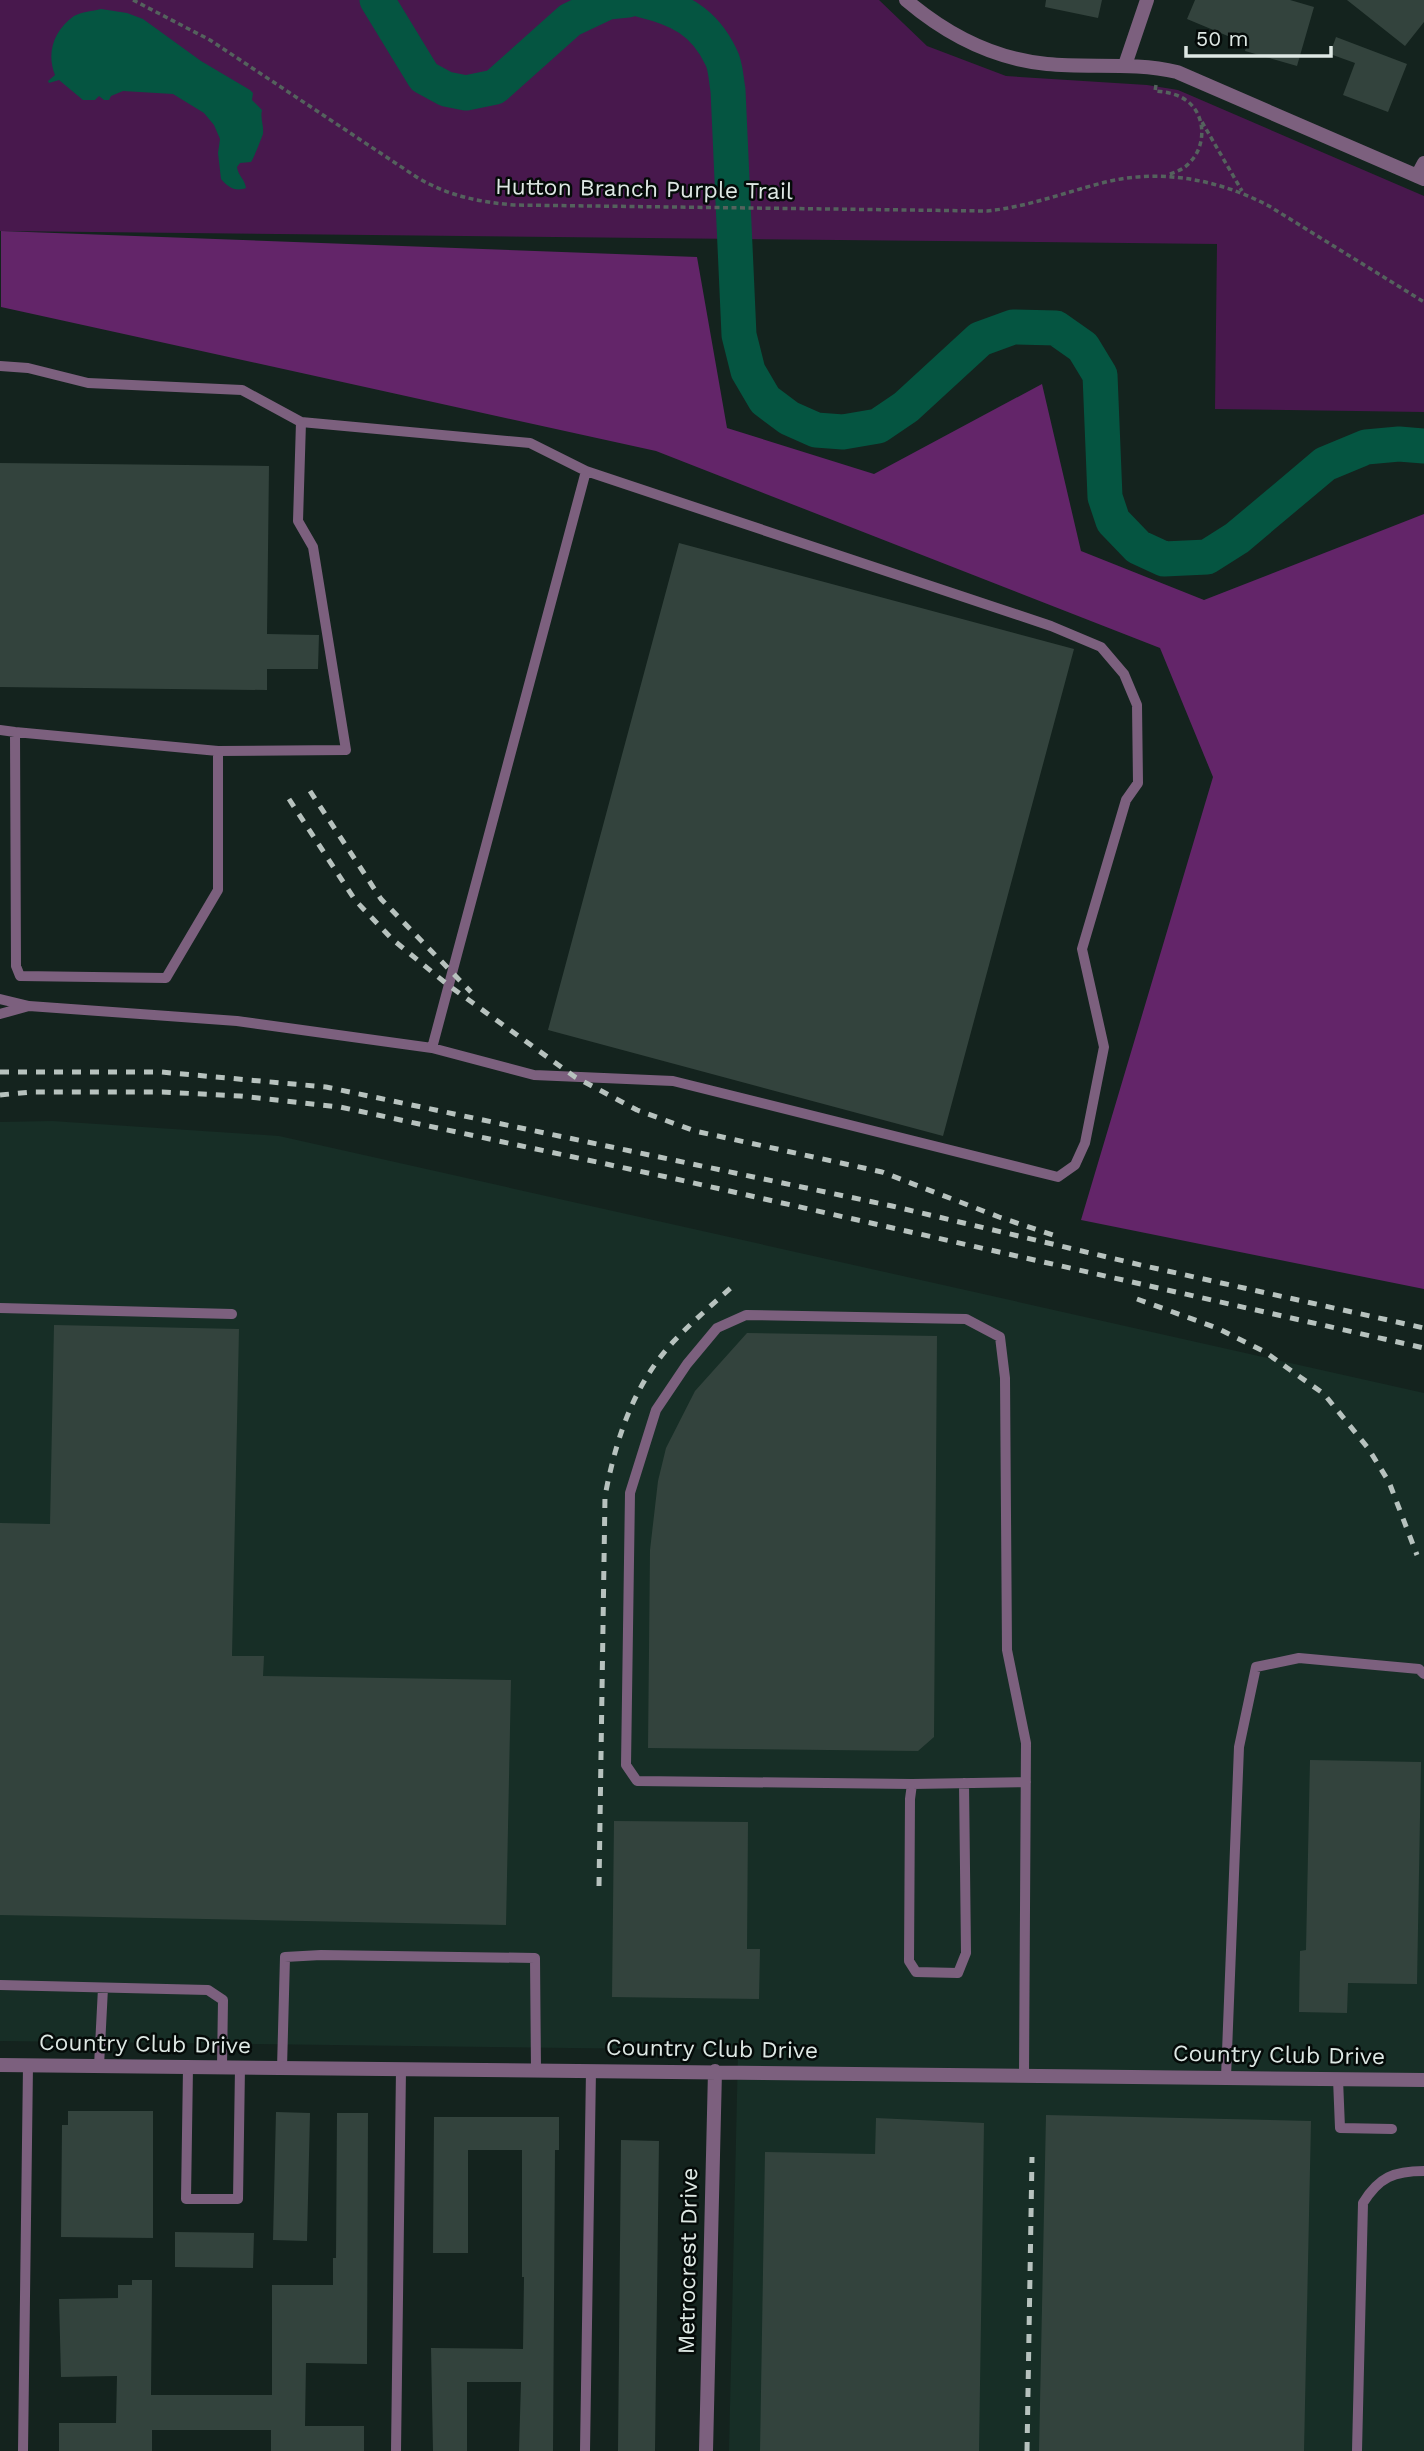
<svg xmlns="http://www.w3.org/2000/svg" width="1424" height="2451" font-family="'Work Sans',sans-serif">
<rect width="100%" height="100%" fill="#14231e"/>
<path fill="#172e26" d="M52,1121L279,1136L1424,1393V2451H729L738,2050L0,2041V1122Z"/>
<path fill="#48184d" d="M0,0H879L927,46L1006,76L1147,85L1178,90L1424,196V412L1215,409L1217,244L0,231Z"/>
<path fill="#632569" d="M1,231L697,257L727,428L874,474L1042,384L1081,551L1204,600L1424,514V1289L1081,1220L1213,777L1160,648L656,451L1,307Z"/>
<path fill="#055541" d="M101,9L127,13L143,19L201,61L250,90L253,93L252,100L262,110C260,119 264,125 263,134C262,137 253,160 251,162L240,163L237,167C238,176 245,179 246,188C235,192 228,187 221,179L218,153L220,139L214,125L204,113L173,94L123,91L111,96L109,100H104L99,96L95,100H83L59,80L49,83L48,81L55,75C46,53 54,30 74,16C81,12 93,11 101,9Z"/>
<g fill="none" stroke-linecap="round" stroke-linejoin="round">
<path stroke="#055541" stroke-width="35" d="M377,0L424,77L446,89L466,93L495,87L570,20L608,2L628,0
M642,0C679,9 704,21 721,57C726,66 726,80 728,90L739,335L748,371L765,400L789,418L816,430L843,432L878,426L906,407L980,339L1013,327L1056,328L1083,347L1100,375L1105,497L1113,521L1138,547L1164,559L1207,557L1237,538L1325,464L1366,447L1399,444L1424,446"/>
</g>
<path fill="#33433d" d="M1046,0H1102L1098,18L1045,7Z
M1195,0H1290L1314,7L1297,66L1245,51L1247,44L1187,19Z
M1347,0H1424V22L1405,46Z
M1336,37L1407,64L1388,112L1343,95L1355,63L1330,54Z
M0,463L269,466L267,634L319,635L318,669H267V690L0,687Z
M679,543L1074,649L943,1136L548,1030Z
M54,1325L239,1329L232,1656H264L263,1676L511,1680L506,1925L0,1915V1523L50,1524Z
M747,1333L937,1336L934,1737L918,1751L648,1748L650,1550L658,1481L666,1448L695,1391Z
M1310,1760L1421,1762L1417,1984L1348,1983L1347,2013L1299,2012L1300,1951L1306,1950Z
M614,1821L748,1822L747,1949H760L759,1999L612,1997Z
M68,2111H153V2238L61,2237L62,2125H68Z
M276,2112L310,2113L307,2241L273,2240Z
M337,2113H368L367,2364L306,2363L305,2426H364V2451H271V2430H152V2451H59V2423H116L117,2376L61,2377L59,2299L118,2298V2285H132V2280H152L151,2395H272V2285H333V2258H336Z
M1046,2115L1311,2121L1304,2451H1039Z
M434,2117H559V2150H555L553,2451H519L521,2382H467V2451H433L431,2348L523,2349L524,2277H522V2150H468V2253H433Z
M876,2118L984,2123L979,2451H760L765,2152L875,2154Z
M621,2140L659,2141L655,2451H618Z
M175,2232L254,2233L253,2268L175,2267Z"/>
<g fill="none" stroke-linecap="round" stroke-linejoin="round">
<path stroke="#54625d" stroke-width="3.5" stroke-dasharray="5 3.5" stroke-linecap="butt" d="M133,0L210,40L418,178C449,196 479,202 514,205L987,211C1027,207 1063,193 1102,183C1159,168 1218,179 1269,206L1424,302
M1156,85L1155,91C1167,92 1178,94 1187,101C1206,115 1206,145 1191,161C1185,169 1176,172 1167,175
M1202,122L1242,191"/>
<path stroke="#7c607e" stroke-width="10" d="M0,366L28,368L88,383L242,390L301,422L298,521L313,547L346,750L218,751
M0,730L15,732L218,751V890L166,978L20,976L16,966L15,732
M0,999L29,1006L0,1014
M29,1006L237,1021L432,1048L586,471L530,443L301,422
M432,1048L534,1075L673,1081L1058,1177L1075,1165L1085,1143L1104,1047L1082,949L1126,800L1138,783L1137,705L1124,674L1101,647L1051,626L586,471
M0,1308L232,1314
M964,1783L966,1953L958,1973L916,1972L909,1961L910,1799L912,1784L1026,1782
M912,1784L637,1781L626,1765L630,1493L656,1410L687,1364L717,1328L746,1315L966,1319L1000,1337L1005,1378L1007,1650L1026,1743L1024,2075
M0,1985L208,1990L223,2000L222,2067
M99,2066L103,1988
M188,2067L186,2199H238L240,2067
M282,2068L285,1957L321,1955L535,1958L536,2070
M1226,2077L1239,1747L1256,1667L1299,1658L1419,1669L1424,1674
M1338,2079L1340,2128L1392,2129
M23,2451L28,2065
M396,2451L401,2069
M585,2451L591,2070
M1357,2451L1363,2203C1379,2177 1394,2171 1424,2171"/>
<path stroke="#7c607e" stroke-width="14" d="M906,0C946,34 994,59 1047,64C1090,68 1134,62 1177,72L1424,179
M1125,65L1147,0
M1417,176L1424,163
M0,2065L1424,2080
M706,2451L715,2071"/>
<path stroke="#b7c2be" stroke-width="5" stroke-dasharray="9 9" stroke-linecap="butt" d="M310,791L381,899L471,992
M289,799L355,900L392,939L448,985L575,1077L637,1110L695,1131L882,1172L999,1217L1053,1235
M0,1072H161L326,1087L892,1206L1145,1266L1424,1328
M0,1095L31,1092H162L240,1096L340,1107L676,1179L1424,1348
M1137,1299L1217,1328L1265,1352L1324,1394L1368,1448L1389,1482L1417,1555
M599,1886L605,1496C616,1439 633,1385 674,1341C692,1322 713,1304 733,1286
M1027,2451L1032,2157"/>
</g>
<g text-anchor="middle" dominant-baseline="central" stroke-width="5" stroke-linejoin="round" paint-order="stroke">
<g font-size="23" fill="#dee8e4" stroke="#050b09">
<text transform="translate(644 189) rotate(1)">Hutton Branch Purple Trail</text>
<text transform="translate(145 2044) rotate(1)">Country Club Drive</text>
<text transform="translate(712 2049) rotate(1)">Country Club Drive</text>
<text transform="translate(1279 2055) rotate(1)">Country Club Drive</text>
<text transform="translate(688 2261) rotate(-89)">Metrocrest Drive</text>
</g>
</g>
<path d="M1186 46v10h145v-10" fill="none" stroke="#dee8e4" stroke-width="3.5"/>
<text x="1196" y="46" font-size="21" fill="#dee8e4" stroke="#050b09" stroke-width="5" paint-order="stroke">50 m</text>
</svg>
